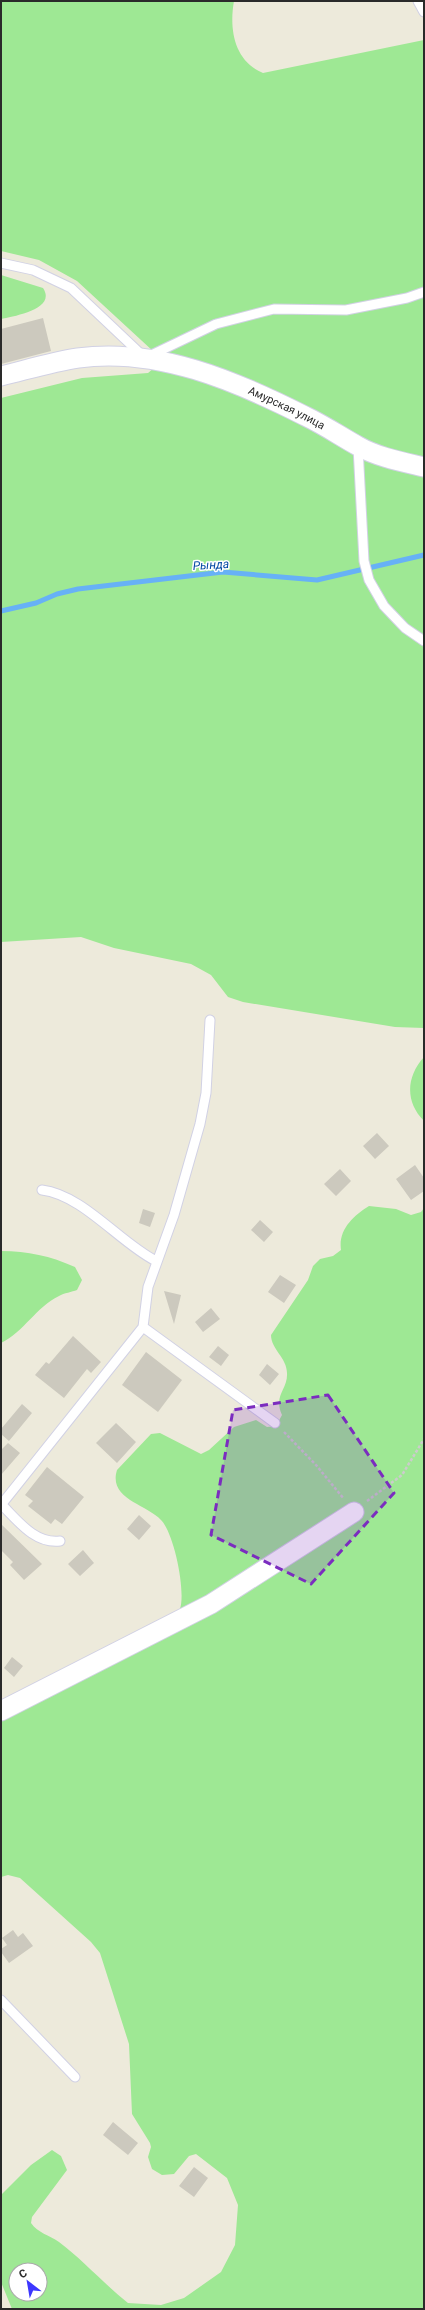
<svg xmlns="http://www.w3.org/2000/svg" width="425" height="2310" font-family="Roboto,sans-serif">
<rect width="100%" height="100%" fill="#edeadb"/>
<path fill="#9ee894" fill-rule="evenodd" d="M1,1H234C229,29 234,61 263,73L424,40V1028L395,1027L243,1002L228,997L211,975L191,964L114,948L81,937L1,942V398L82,378L148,373L154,368V352L77,281L39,260L1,251Z
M1,275L43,288C57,309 14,316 1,319Z
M424,1057V1121C405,1102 406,1077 424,1057Z
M369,1206L396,1209L411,1215L421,1212L424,1208V2309H12L1,2282V2195L31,2165L52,2150L61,2156L67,2170L32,2217L31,2223C38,2233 49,2235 59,2242C83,2260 104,2284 128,2303L161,2305L184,2298L221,2272L235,2245L238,2205L227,2178L196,2154L189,2156L174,2174L162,2175L152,2169L148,2157L151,2147L150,2143L132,2114L129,2044L100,1953L91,1942L20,1878L8,1875L1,1877V1721L159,1639C167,1630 176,1620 180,1609C186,1591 174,1533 161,1520C146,1504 108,1499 117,1470L151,1434L160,1433L201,1454L209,1450L234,1427L256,1420L267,1427L276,1426L282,1415C273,1395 288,1390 287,1373C287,1358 271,1349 271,1335L308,1280L313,1266L320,1259L333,1256L341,1250C338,1230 353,1216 369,1206ZM16,2270H40V2294H16Z
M1,1251C28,1251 50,1256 75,1267L82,1280L77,1290C72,1292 64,1293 59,1296C36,1307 24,1332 1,1343Z"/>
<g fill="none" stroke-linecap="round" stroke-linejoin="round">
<path stroke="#67b1f6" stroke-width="5" d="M1,611L36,603L57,594L78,589L223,572L317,580L424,555"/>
</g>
<path fill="#ccc9be" d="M43,318L51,351L1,364V329Z
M377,1133L389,1146L375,1159L363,1146Z
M415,1165L424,1178V1191L411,1200L396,1179Z
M340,1169L351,1181L336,1196L324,1184Z
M143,1209L155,1213L150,1227L139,1223Z
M260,1220L273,1232L264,1242L251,1230Z
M280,1275L296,1285L284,1303L268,1292Z
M164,1291L181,1295L174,1324Z
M211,1308L220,1319L203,1332L195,1322Z
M73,1336L101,1362L91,1373L87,1369L64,1398L35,1375L46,1362L49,1364Z
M218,1346L229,1355L221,1366L209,1357Z
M146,1352L182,1380L158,1412L122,1385Z
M267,1364L279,1374L270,1385L259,1375Z
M22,1404L32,1413L9,1441L1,1434V1429Z
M116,1423L136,1442L117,1463L96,1443Z
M8,1443L20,1453L1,1475V1450Z
M47,1467L84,1497L62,1524L55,1519L51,1524L28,1506L33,1501L25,1495Z
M139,1515L151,1526L139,1540L127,1529Z
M1,1524L42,1564L24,1580L10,1565L13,1562L1,1550Z
M83,1550L94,1563L80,1576L68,1564Z
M12,1657L23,1666L14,1677L4,1668Z
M13,1930L18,1937L23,1933L33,1946L9,1963L1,1952V1949L7,1945L2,1938Z
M113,2122L138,2143L128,2155L103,2135Z
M194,2167L208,2178L194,2197L179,2186Z"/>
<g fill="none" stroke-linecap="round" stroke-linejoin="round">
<g stroke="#d1d1e4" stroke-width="11">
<path id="service" d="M418,1L424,12
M1,263L33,270L71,288L145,358L216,324L274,309L346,310L407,298L424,292
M358,447L364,561L369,580L384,606L405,628L424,641
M42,1190C83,1195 120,1243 156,1261
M143,1327L275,1423
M1,1505L143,1327L148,1287L174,1215L200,1124L206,1093L210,1020
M2,1505C18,1521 35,1544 60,1541
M1,2000L75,2077"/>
</g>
<g stroke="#d1d1e4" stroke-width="21">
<g id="minor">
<path id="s1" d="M1,376C26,370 52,362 78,358C157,347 236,381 305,416C324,425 340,436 358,446C377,457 403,462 424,467"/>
<path d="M1,1711L211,1604L354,1512"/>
</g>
</g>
<path stroke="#ccc" stroke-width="2.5" stroke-dasharray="3 2" stroke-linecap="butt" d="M284,1432L316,1465L344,1499
M367,1501L402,1475L424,1439"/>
<use href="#service" stroke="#fff" stroke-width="9"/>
<use href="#minor" stroke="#fff" stroke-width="19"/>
</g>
<path fill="#7b2cbf" fill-opacity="0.2" stroke="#7b2cbf" stroke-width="3" stroke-dasharray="8 5" stroke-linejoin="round" d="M328,1395L394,1493L311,1584L211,1535L233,1410Z"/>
<g text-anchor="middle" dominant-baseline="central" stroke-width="3" stroke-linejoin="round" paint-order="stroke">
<g font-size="11" fill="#2a2a2a" stroke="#fff">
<text stroke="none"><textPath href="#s1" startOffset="297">Амурская улица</textPath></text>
</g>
<g font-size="12" font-style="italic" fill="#044aa4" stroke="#fff">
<text transform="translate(211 565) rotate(-3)">Рында</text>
</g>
</g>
<rect width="425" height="2310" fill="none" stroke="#2a2a2a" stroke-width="4"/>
<g transform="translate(28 2282) rotate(329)"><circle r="19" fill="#ffffff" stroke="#aaaaaa"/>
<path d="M0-3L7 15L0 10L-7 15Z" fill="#3d37ff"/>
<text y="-6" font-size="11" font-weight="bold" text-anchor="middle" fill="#2a2a2a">С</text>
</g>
</svg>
